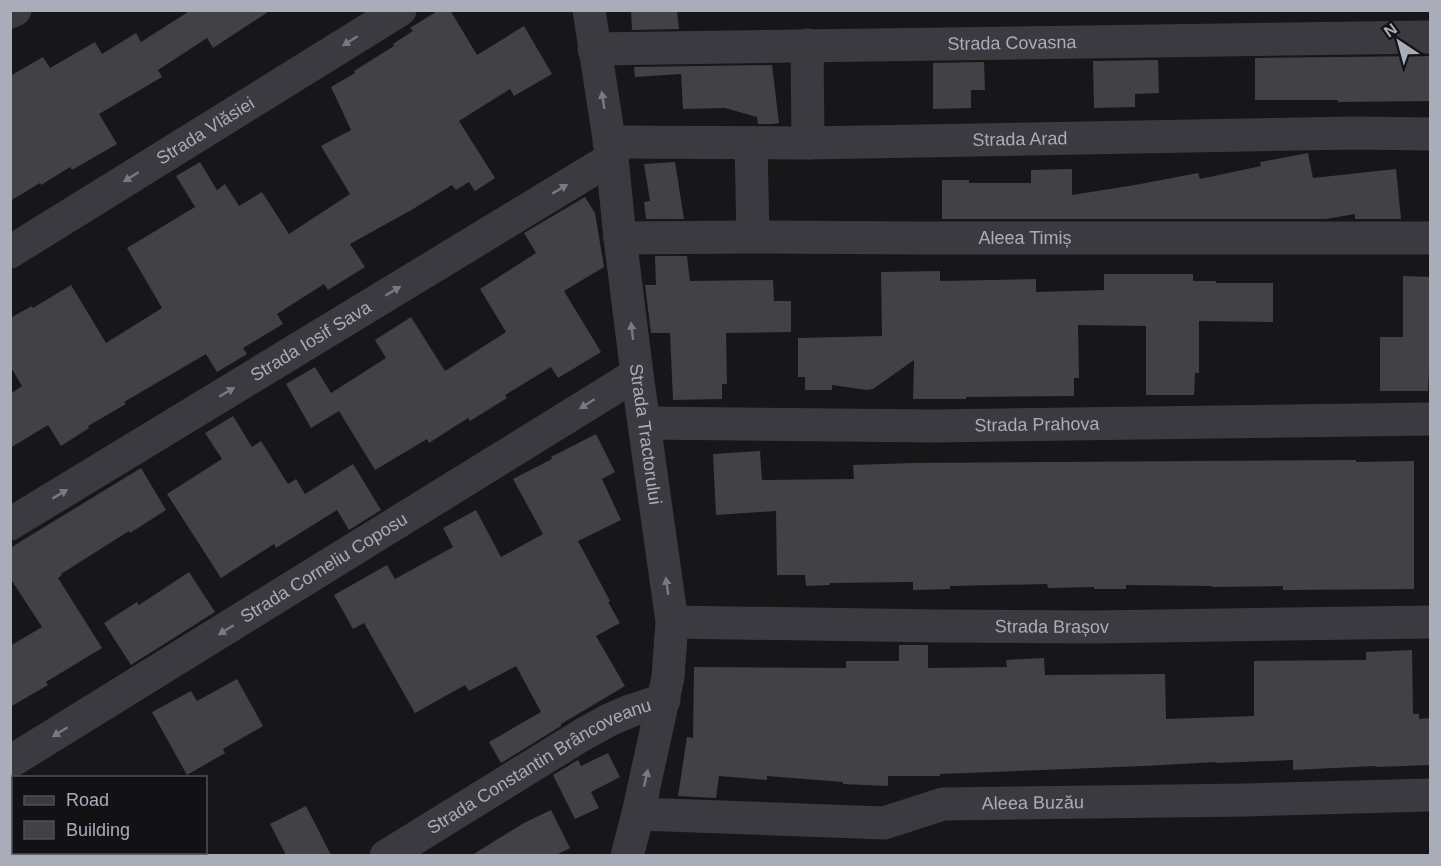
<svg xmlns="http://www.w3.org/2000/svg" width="1441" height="866" font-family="Helvetica,sans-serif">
<rect width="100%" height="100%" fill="#171719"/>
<path fill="#424146" d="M191,10H271L213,48L207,38L158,70L162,77L99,114L117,144L72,170L70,167L41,185L40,183L10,201V76L43,57L50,68L95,42L102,54L136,33L141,42Z
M439,10H450L477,55L524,26L552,74L514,96L510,89L459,121L495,178L475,191L469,182L456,190L452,185L413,209L350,244L365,267L328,290L324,284L277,314L283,324L243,348L247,354L217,372L206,354L124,402L126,404L88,426L89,428L61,446L48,425L10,448V394L22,386L10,366V318L32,306L33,308L71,285L106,343L162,308L127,248L195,207L176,176L200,162L217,190L225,184L239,206L262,192L289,234L350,194L321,146L351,130L331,87L355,73L354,71L394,46L393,44L413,31L410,28Z
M631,10H677L679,29L632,30Z
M1431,56V101L1338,102V100H1255V58Z
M1158,60L1159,93L1135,94V107L1094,108L1093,61Z
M984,62L985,90H971V108L933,109V63Z
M772,65L779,123L773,124H758L757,117L725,108L683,109L681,74L635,77L634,67Z
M1308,153L1313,178L1396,169L1401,219H1355V214L1326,219H942V180H969V183H1031V170L1072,169V195L1135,185L1198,173L1200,179L1261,166L1260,162Z
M675,162L684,219H646L644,202L650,201L644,164Z
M585,197L595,213L604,267L564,291L601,352L558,378L551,367L505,395L507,398L470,421L468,418L429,443L427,439L375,470L339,411L311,428L286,384L315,367L331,393L386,358L375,340L411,317L445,371L506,332L480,289L536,253L524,233Z
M655,256H687L690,281L773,280L774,301H791V332L726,333L727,384H722V399L673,400L670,333H651L645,285H656Z
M940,271V281L1036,279V292L1104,290V274H1193V281H1216V283H1273V322L1199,321V373H1195L1194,395H1146V326L1078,325L1079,378H1074V396L966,397V399H913L914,360L873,389L867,390L832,385V390H805V377H798V338L882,336L881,272Z
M1403,276L1431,277V370H1429L1428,391H1380V337H1403Z
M233,416L252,447L261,441L288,484L296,479L305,494L353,464L381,510L349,530L337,510L276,548L274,544L221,578L167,494L222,459L205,433Z
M596,434L615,472L602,479L621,520L578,541L610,601L608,602L620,623L596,636L625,686L561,724V726L501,763L489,742L541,712L516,666L469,691L465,685L415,713L364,623L353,629L334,595L387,565L395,579L453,547L443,528L476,510L501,557L543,534L513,479L552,459L551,457Z
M760,451L762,480L854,479L853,465L913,463L1356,460V462L1414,461V589L1283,590V586L1212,587V586L1126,585V589H1094V587L1048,588L1047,584L950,586V589L913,590V582L830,583V585L806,586L805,575H777L776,511L716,515L713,454Z
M141,468L166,510L130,533L129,531L61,574L62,575L58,578L102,648L46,682L48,685L10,707V646L42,627L10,578V548Z
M189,572L215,612L131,665L104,623L137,602L139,605Z
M899,645H928V668L1007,667L1006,660L1044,658L1045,675L1165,674L1166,719L1254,716V661L1366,660V652L1412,650L1413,714H1419V719L1431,718V765L1376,767V766L1293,770V760L1216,763V762L1144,766L940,774V776H888V786L843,784V782L767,776V780L719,776L716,798L678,796L687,737L693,738L694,667L846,668V661H899Z
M237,679L263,726L223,749L225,753L187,775L152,712L191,691L197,701Z
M608,753L620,777L591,792L599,808L575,819L553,775L578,760L581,766Z
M306,806L331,855H286L270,824Z
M551,810L570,848L556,855H472L524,823Z"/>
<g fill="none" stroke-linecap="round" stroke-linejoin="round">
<g stroke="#3a3a40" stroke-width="33">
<path id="s1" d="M589,10L612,158L620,238L637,374L672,622L668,677L638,814L627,856"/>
<path d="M10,12L15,10"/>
<path d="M807,45L808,143"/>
<path id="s2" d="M594,49L1430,37"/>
<path id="s3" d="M609,142L808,143L1355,133L1430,134"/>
<path d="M751,143L753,237"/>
<path id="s4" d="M620,238L753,237L923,238H1430"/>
<path id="s5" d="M10,252L400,10"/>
<path id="s6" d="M644,423L934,426L1430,419"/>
<path id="s7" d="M10,524L612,158"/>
<path id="s8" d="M672,622L936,626L1092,627L1430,622"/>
<path id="s9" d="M10,762L637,374"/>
<path id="s10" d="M638,814L884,823L943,804L1246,800L1430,795"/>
<path id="s11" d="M386,856L582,735L609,720L630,711L664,700"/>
</g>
</g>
<defs><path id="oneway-solid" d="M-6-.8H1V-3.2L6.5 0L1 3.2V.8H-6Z" transform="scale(1.5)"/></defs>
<g fill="#777983">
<use href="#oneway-solid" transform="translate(350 41) rotate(148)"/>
<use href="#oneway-solid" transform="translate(603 100) rotate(-99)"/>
<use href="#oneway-solid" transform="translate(131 177) rotate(148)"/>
<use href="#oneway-solid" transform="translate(560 189) rotate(-31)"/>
<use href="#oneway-solid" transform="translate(393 291) rotate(-31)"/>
<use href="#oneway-solid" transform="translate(632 331) rotate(-97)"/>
<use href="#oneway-solid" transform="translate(227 392) rotate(-31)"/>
<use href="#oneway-solid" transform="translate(587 404) rotate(148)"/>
<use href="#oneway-solid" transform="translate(60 494) rotate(-31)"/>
<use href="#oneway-solid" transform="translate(667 586) rotate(-98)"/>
<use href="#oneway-solid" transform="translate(226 630) rotate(148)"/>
<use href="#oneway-solid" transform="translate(60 732) rotate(148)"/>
<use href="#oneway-solid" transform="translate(646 778) rotate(-77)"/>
</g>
<g text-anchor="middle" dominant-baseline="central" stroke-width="5" stroke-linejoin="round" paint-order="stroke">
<g font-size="18" fill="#a9acb9" stroke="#121214">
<text stroke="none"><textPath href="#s2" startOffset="418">Strada Covasna</textPath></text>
<text stroke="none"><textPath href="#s5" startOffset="230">Strada Vlăsiei</textPath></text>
<text stroke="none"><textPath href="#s3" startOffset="411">Strada Arad</textPath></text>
<text stroke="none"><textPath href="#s4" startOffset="405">Aleea Timiș</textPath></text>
<text stroke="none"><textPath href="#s7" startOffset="352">Strada Iosif Sava</textPath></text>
<text stroke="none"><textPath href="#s6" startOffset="393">Strada Prahova</textPath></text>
<text stroke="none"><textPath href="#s1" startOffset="428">Strada Tractorului</textPath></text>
<text stroke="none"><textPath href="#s9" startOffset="369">Strada Corneliu Coposu</textPath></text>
<text stroke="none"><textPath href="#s8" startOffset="380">Strada Brașov</textPath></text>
<text stroke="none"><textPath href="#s11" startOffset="178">Strada Constantin Brâncoveanu</textPath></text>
<text stroke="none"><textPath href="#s10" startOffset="398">Aleea Buzău</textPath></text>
</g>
</g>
<rect width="1441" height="866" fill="none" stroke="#a9acb9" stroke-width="24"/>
<rect x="12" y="776" width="195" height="78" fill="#121214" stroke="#4e5056" stroke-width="1.5"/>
<rect x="24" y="796" width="30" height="9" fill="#3a3a40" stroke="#4e5056" stroke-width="1.5"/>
<text x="66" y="806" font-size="18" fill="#a9acb9">Road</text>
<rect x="24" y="821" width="30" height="18" fill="#424146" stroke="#4e5056" stroke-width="1.5"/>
<text x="66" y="836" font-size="18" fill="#a9acb9">Building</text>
<g transform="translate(1399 42) rotate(324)" stroke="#121214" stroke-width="4.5" paint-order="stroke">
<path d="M0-4.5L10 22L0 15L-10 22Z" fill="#a9acb9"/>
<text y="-9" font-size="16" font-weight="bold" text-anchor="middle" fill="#a9acb9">N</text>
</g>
</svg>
